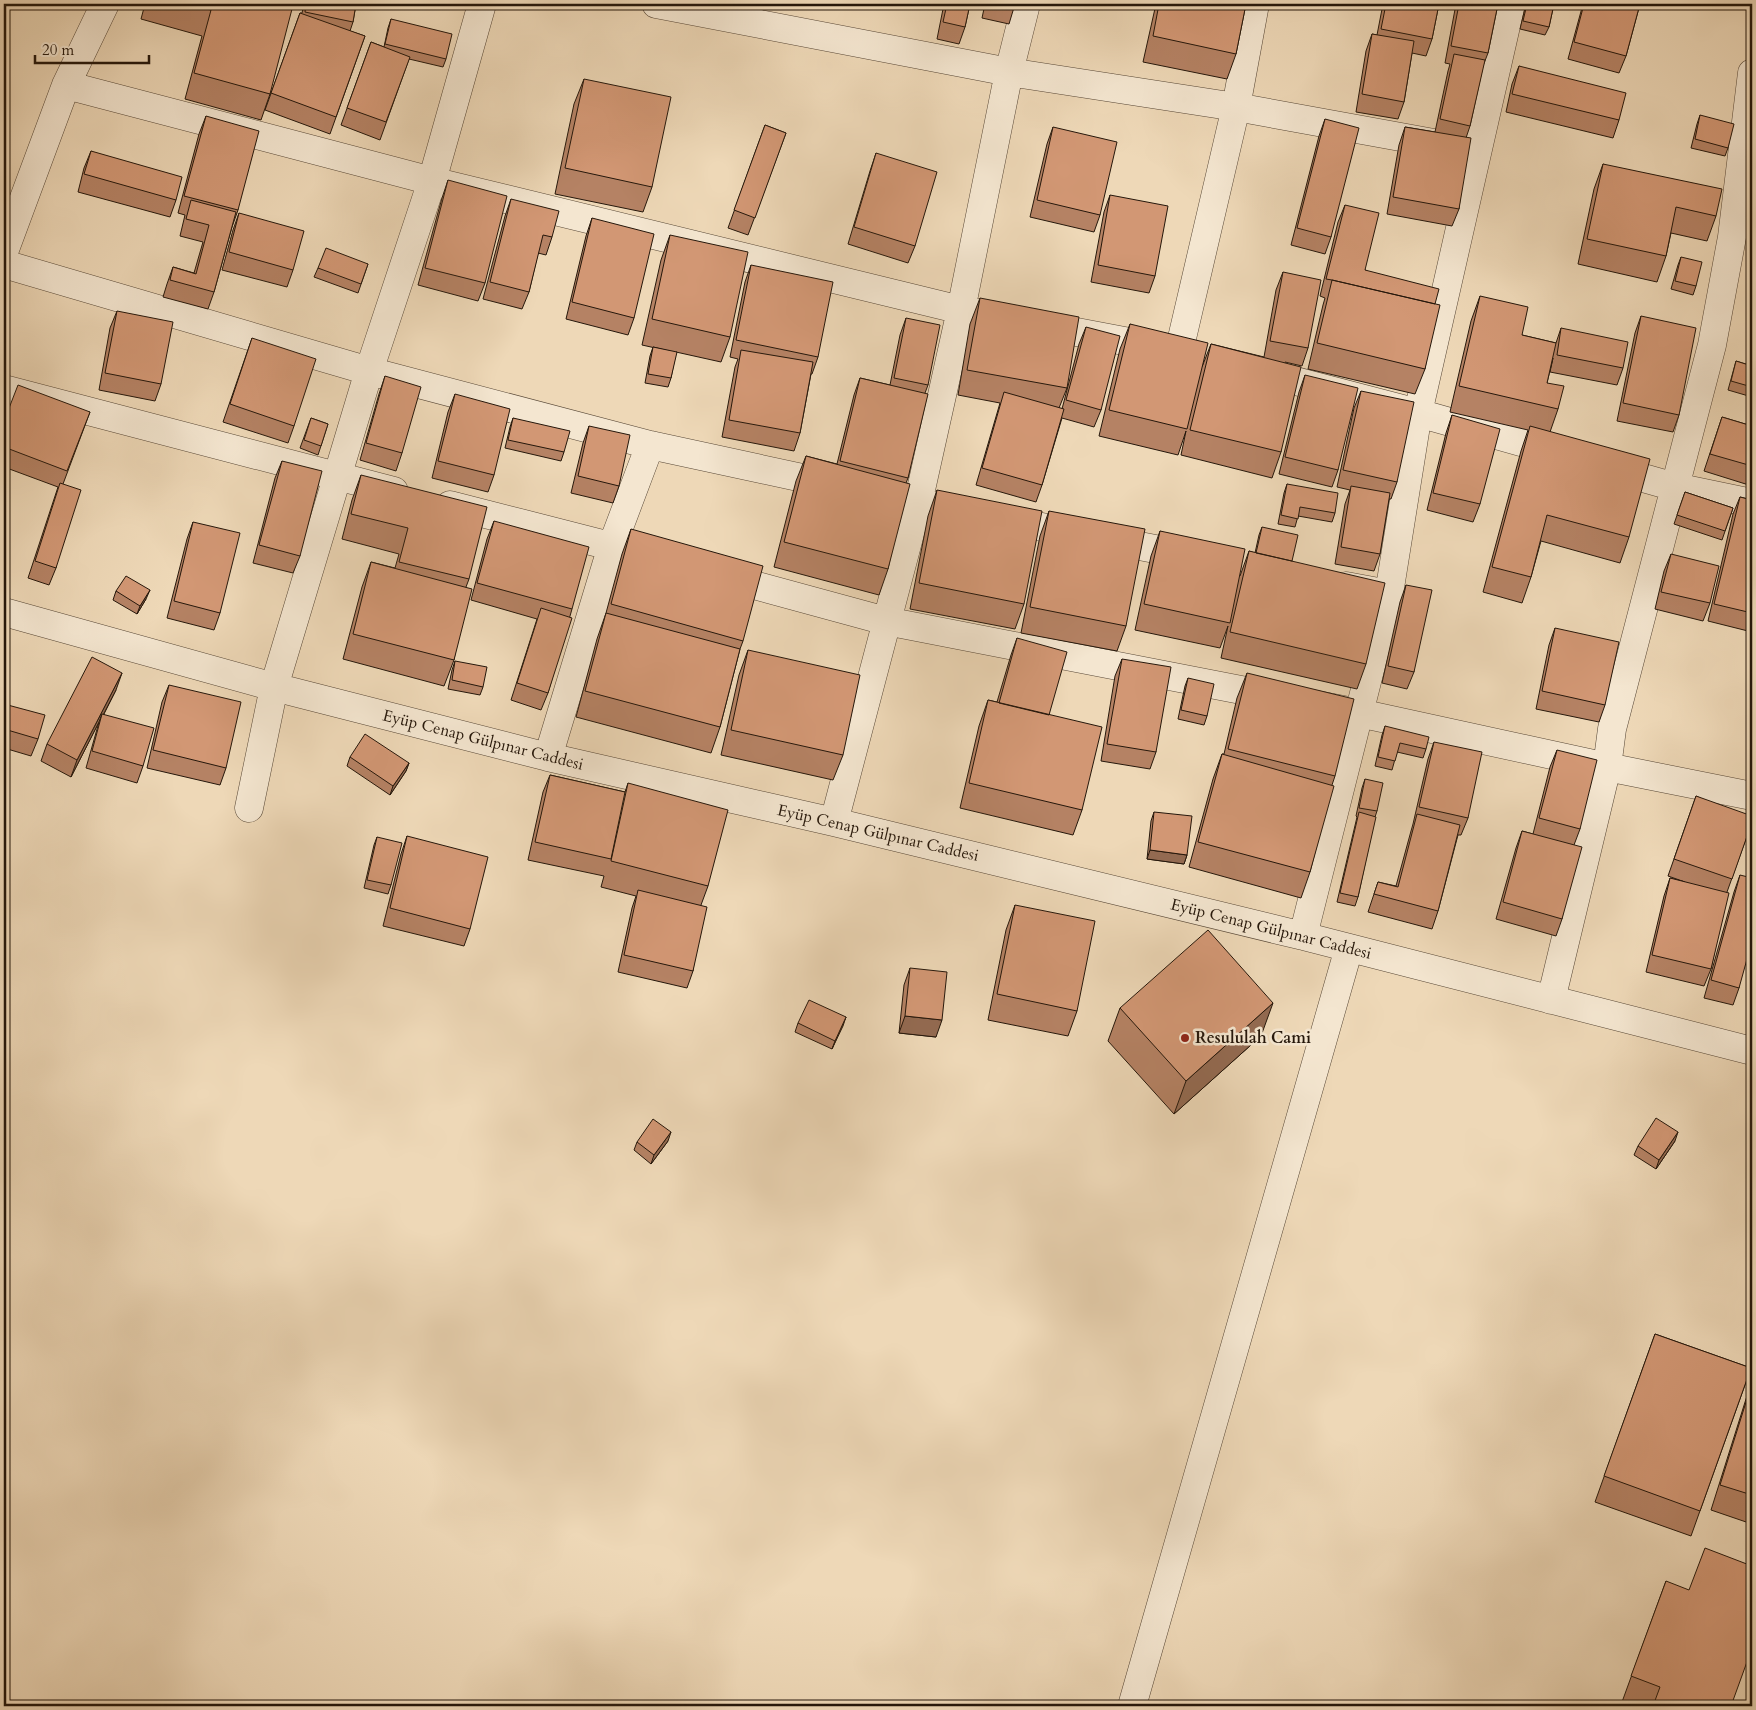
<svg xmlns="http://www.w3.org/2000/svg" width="1756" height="1710" font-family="Cardo,serif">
<rect width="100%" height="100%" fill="#eed8b7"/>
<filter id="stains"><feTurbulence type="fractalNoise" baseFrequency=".004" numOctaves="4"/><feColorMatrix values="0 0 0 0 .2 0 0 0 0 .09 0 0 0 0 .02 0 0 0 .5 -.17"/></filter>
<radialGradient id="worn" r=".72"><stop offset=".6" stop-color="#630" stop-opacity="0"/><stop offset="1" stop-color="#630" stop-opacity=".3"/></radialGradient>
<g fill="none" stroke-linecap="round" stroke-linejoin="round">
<g stroke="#574736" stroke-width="29">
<path id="minor" d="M656,4L1009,72L1236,107L1439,144
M66,85L432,181L961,310L1161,348
M4,252L66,85L105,4
M4,264L369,371L650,445L918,503L1191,556
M1179,351L1236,107L1255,4
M1261,372L1418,413L1560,453
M4,389L394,491
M1608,468L1675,487L1752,503
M450,505L661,559
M721,576L886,621L1359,713L1607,767L1752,796
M1346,586L1389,594
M4,612L274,687L548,757L834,822L1303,936L1752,1051
M548,757L612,546L650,445
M249,808L274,687L369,371L432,181L482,4
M834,822L918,503L961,310L1009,72L1026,4
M1303,936L1389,594L1418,413L1511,4
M1551,1000L1607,767L1612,729L1712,345L1732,237L1752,73
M1132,1706L1349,948"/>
</g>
<use href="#minor" stroke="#f4e6d0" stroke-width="28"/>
</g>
<path fill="#b58264" stroke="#25170b" d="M145,4H274L270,94L261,120L185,99L202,36L141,19Z
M304,4H356L353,22L350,31L365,36L330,134L265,110L300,13H302Z
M944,4H970L965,27L959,44L937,39Z
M985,4H1015L1009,24L982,18Z
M1156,4H1246L1236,54L1227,79L1143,62Z
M1383,4H1439L1432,39L1426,56L1412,53L1404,102L1398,119L1356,112L1366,51L1372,34L1377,35Z
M1456,4H1498L1488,53L1483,66L1470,126L1466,138L1459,209L1452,226L1387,214L1399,145L1405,127L1435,132L1448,71L1450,64L1445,63Z
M1526,4H1554L1549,27L1545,35L1520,29Z
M1583,4H1640L1626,56L1619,73L1568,59Z
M391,19L446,59L443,67L409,59L380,140L341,125L371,42L384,47L388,28Z
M1519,66L1619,120L1613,138L1506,112L1512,84Z
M584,79L652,187L643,212L555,194L574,104Z
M1700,115L1728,148L1725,156L1691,148L1697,124Z
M206,116L238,210L232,227L214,292L208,309L163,297L167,284L173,267L194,273L203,242L180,236L185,215L178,213L199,134Z
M1325,119L1331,237L1325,254L1291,245L1319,136Z
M765,125L786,133L748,235L728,228Z
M1053,127L1100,215L1094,232L1030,217L1047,144Z
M91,151L176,200L170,217L78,192L84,168Z
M876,153L915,246L908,263L848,244L870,171Z
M1603,164L1716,216L1707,241L1671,233L1666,256L1657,282L1578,264L1594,189Z
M448,180L485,283L478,301L418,285L442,198Z
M1110,195L1155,276L1149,293L1091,282L1104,212Z
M511,199L552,237L546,255L538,253L529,292L522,309L483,299L505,216Z
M1345,205L1365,270L1435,304L1425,369L1415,394L1308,369L1323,305L1325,298L1320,296L1338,222Z
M239,213L293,270L287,287L222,270L233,230Z
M592,218L634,318L628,335L566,319L586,236Z
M670,235L730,337L721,362L676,352L671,378L668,387L645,383L650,356L653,347L669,351L642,345L661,260Z
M1681,257L1696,286L1693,295L1671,289L1678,265Z
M368,264L358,293L314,277L318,268Z
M751,265L818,357L812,374H811L800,433L794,451L722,437L735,367L738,359L730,357L745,282Z
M1283,272L1308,348L1302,366L1285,362L1281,452L1272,478L1181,455L1186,431L1178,455L1099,436L1120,349L1130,324L1202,367L1211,344L1264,357L1276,290Z
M1480,296L1522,335L1556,343L1561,328L1623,368L1617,385L1550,372L1553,358L1547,383L1558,409L1550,432L1629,537L1620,563L1541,541L1531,577L1522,603L1483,592L1521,451L1528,430L1450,412L1471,321Z
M980,298L1067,388L1059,408L1062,409L1079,344L1086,327L1101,410L1094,427L1062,418L1042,485L1036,502L976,485L1000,403L958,395L970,324Z
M117,311L161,384L155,401L99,390L110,328Z
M1641,316L1679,415L1673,432L1617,421L1635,333Z
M906,318L928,385L925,393L908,478L906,483L888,569L879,595L774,567L796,481L806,456L837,464L854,395L860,378L890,385L900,335Z
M252,338L294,426L288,443L223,422Z
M1736,361L1752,366V397L1728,390Z
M1305,375L1338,470L1332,487L1279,474L1299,392Z
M385,376L402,453L396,471L360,460L379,394Z
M1361,391L1397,482L1391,499H1389L1380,554L1374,571L1335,564L1345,504L1350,490L1337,487L1354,408Z
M455,394L494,475L488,492L432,478L448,412Z
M90,412L63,484L56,568L49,585L28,578L58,487L4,467V421Z
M1452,415L1480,504L1473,522L1427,510L1446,433Z
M1722,417L1752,426V486L1704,471Z
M311,418L328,424L318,455L300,448Z
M513,418L564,452L561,461L505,448L510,427Z
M589,426L619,486L613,503L571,493L583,443Z
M282,461L300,556L293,573L253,563L275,478Z
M361,475L469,579L466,587L454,660L444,686L343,659L362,587L371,562L395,568L399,554L342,539L352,500Z
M1287,484L1335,513L1332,522L1298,516L1295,527L1278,524L1284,493Z
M937,490L1024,604L1015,629L910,609L928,516Z
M1685,492L1733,508L1722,540L1674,524Z
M1740,497L1752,500V632L1708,621L1733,514Z
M1049,511L1126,626L1117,651L1021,633L1040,536Z
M494,521L572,609L548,693L541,710L511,700L537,619L471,600L487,539Z
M193,522L220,613L214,630L167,618L187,539Z
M1262,527L1292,561L1366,664L1357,689L1221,658L1228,626L1220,648L1135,630L1151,556L1160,531L1240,576L1249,551L1255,553L1259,535Z
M631,529L743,641L740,649L720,727L711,753L576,717L597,639L606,613L622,554Z
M1671,554L1710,603L1703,621L1655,609L1664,571Z
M1406,585L1414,672L1407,689L1382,683L1400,602Z
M116,591L146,599L137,614L113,600Z
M1555,628L1605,705L1599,722L1536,709L1549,645Z
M1017,638L1049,715L1082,810L1073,835L960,808L979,726L988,700L997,702L1011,655Z
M748,650L843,755L833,780L721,755L739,675Z
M1122,659L1156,752L1150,769L1101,761L1115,676Z
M455,661L483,687L480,695L448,689L452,670Z
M1247,673L1335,776L1332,785L1310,872L1301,898L1189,867L1213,779L1222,754H1224L1237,698Z
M1188,678L1207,716L1204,725L1178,719L1185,686Z
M169,685L226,768L220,785L147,768L162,702Z
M116,690L104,714L143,766L137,783L86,768L99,722L71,777L41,761L47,744Z
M4,704L38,739L31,756L4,748Z
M1385,726L1426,749L1423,758L1397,752L1392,770L1375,766L1382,735Z
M1752,730V741L1750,740Z
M1434,742L1468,818L1461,835H1458L1438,911L1432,929L1368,912L1378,882L1396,886L1411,831L1413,824L1428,759Z
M1557,750L1580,829L1574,845L1562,919L1556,936L1496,919L1516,848L1522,831L1533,834L1550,767Z
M350,757L409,763L406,771L390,795L347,766Z
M550,775L625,792L628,783L708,886L701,905L693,971L687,988L618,972L632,908L636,896L601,887L604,876L528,860L543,792Z
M1365,779L1377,811L1375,817L1358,897L1355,906L1337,902L1357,817L1356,816L1362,788Z
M1696,796L1752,822L1727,892L1711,969L1704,986L1646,972L1664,896L1670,878L1685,882L1668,876Z
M1154,812L1187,855L1184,864L1147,859L1151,821Z
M407,836L470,929L464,946L383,926L401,854Z
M377,837L391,885L388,894L364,888L374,845Z
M1740,875L1739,988L1733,1005L1704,998L1734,892Z
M1015,905L1077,1011L1068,1036L988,1020L1006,930Z
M910,968L936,1037L899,1033L904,985Z
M1120,1008L1261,1036L1174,1114L1108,1041Z
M846,1017L832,1049L795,1032L798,1023Z
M668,1141L651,1164L634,1150L637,1142Z
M1675,1141L1656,1169L1634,1155L1638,1146Z
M1655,1334L1751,1368L1691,1536L1595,1502Z
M1752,1380V1524L1711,1510Z
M1666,1581L1731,1706H1634L1622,1702Z"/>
<path fill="#936a51" stroke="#25170b" d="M150,590L146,599L137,614L140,606Z
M122,673L116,690L101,719L102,714L99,722L71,777L77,760Z
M409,763L406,771L390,795L393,786Z
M1150,850L1187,855L1184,864L1147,859Z
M1273,1003L1261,1036L1174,1114L1186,1081Z
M905,1016L942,1020L936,1037L899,1033Z
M846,1017L843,1026L832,1049L835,1041Z
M671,1132L668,1141L651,1164L654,1155Z
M1678,1132L1675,1141L1656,1169L1659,1160Z"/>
<path fill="#d29774" stroke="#25170b" d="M187,4H274L292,9L270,94L194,73L211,10Z
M306,4H356L353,22L305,12Z
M947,4H970L965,27L943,22Z
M1001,4H1015V7Z
M1159,4H1246L1236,54L1153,36Z
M1386,4H1439L1432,39L1381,29Z
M1459,4H1498L1488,53L1451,46Z
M1527,4H1554L1549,27L1523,21Z
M1584,4H1640L1626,56L1574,42Z
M300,13L365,36L336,117L271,93Z
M391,19L452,34L446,59L385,44Z
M1372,34L1414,41L1404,102L1362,94Z
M371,42L410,57L386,122L347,108Z
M1454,54L1485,60L1470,126L1440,119Z
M1519,66L1626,93L1619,120L1512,94Z
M584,79L671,97L652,187L565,168Z
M1700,115L1734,124L1728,148L1695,139Z
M206,116L259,131L238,210L184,196Z
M1325,119L1359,128L1331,237L1297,228Z
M765,125L786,133L755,218L734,210Z
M1053,127L1117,142L1100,215L1037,200Z
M1405,127L1471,138L1459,209L1393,197Z
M91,151L182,177L176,200L84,174Z
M876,153L937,172L915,246L854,227Z
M1603,164L1722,189L1716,216L1676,207L1666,256L1587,239Z
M448,180L507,196L485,283L425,268Z
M1110,195L1168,206L1155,276L1098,265Z
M511,199L559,211L552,237L543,235L529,292L490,282Z
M191,200L236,212L214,292L170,280L173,267L196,274L209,225L186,219Z
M1345,205L1379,213L1365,270L1439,289L1435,304L1332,280L1326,279Z
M239,213L304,231L293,270L229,252Z
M592,218L654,234L634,318L572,302Z
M670,235L748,252L730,337L652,319Z
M326,248L368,264L361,284L318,268Z
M1681,257L1702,262L1696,286L1675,281Z
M751,265L833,282L818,357L736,340Z
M1283,272L1321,280L1308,348L1270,341Z
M1332,280L1440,305L1425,369L1317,343Z
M1480,296L1528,307L1522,335L1556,343L1547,383L1564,386L1558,409L1459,386Z
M980,298L1079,317L1067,388L967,370Z
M117,311L173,322L161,384L105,373Z
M1641,316L1696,328L1679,415L1623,403Z
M906,318L940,325L928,385L894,378Z
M1130,324L1208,343L1187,429L1109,410Z
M1086,327L1120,336L1101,410L1066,400Z
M1561,328L1628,342L1623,368L1557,355Z
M252,338L316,359L294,426L230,404Z
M1211,344L1301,367L1281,452L1190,430Z
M653,347L677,352L671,378L648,374Z
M741,350L813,362L800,433L729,420Z
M1736,361L1752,366V387L1731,381Z
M1305,375L1358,388L1338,470L1285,457Z
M385,376L421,387L402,453L366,443Z
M860,378L928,394L908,478L840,461Z
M18,385L90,412L67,471L4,447V421Z
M1361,391L1414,402L1397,482L1343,470Z
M1004,392L1064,409L1042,485L982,468Z
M455,394L510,409L494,475L438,461Z
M1452,415L1500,429L1480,504L1433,493Z
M1722,417L1752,426V466L1710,454Z
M311,418L328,424L321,446L304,440Z
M513,418L570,431L564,452L508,440Z
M589,426L630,435L619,486L578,476Z
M1530,426L1650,459L1629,537L1547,515L1531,577L1492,567Z
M806,456L910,484L888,569L784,542Z
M282,461L322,471L300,556L259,545Z
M361,475L487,507L469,579L399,562L408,528L351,514Z
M60,483L81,490L56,568L35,561Z
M1287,484L1338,493L1335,513L1300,507L1298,519L1281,515Z
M1351,486L1390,493L1380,554L1341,547Z
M937,490L1042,511L1024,604L919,583Z
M1685,492L1733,508L1725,531L1677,515Z
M1740,497L1752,500V613L1714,604Z
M1049,511L1145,529L1126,626L1030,607Z
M494,521L589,547L572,609L477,583Z
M193,522L240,533L220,613L174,601Z
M1262,527L1298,535L1292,561L1256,553Z
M631,529L763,566L743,641L611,604Z
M1160,531L1245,549L1230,623L1144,604Z
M1249,551L1385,583L1366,664L1230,632Z
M1671,554L1719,566L1710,603L1661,592Z
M371,562L472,589L454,660L353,634Z
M126,576L150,590L140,606L116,591Z
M1406,585L1432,590L1414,672L1388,666Z
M541,608L572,618L548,693L517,683Z
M606,613L740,649L720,727L585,691Z
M1555,628L1619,642L1605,705L1542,691Z
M1017,638L1067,652L1049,715L999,703Z
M748,650L860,675L843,755L731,730Z
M92,657L122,673L77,760L47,744Z
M1122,659L1171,667L1156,752L1107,744Z
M455,661L487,667L483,687L452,680Z
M1247,673L1354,699L1335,776L1228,749Z
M1188,678L1214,684L1207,716L1181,710Z
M169,685L241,702L226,768L153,750Z
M988,700L1102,727L1082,810L969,783Z
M4,704L45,715L38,739L4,729Z
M102,714L154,728L143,766L92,751Z
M1385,726L1429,737L1426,749L1400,743L1395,761L1378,757Z
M365,734L409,763L393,786L350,757Z
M1434,742L1482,752L1468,818L1419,807Z
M1557,750L1597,760L1580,829L1539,818Z
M1222,754L1334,786L1310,872L1198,842Z
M550,775L625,792L611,859L535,842Z
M1365,779L1383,783L1377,811L1359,808Z
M628,783L728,810L708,886L611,861Z
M1696,796L1752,816V822L1732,879L1674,859Z
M1154,812L1192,816L1187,855L1150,850Z
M1359,812L1376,817L1358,897L1340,893Z
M1417,814L1460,825L1438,911L1374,894L1378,882L1398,887Z
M1522,831L1582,847L1562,919L1503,902Z
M407,836L488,857L470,929L390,908Z
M377,837L402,843L391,885L367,880Z
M1740,875L1752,878V941L1739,988L1711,980Z
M1670,878L1729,893L1711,969L1652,955Z
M638,890L707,907L693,971L624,955Z
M1015,905L1095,921L1077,1011L997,994Z
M1208,930L1273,1003L1186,1081L1120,1008Z
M910,968L947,972L942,1020L905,1016Z
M809,1000L846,1017L835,1041L798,1023Z
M1656,1118L1678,1132L1659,1160L1638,1146Z
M653,1119L671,1132L654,1155L637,1142Z
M1655,1334L1751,1368L1700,1511L1604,1476Z
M1752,1383V1495L1720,1485Z
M1705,1548L1752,1566V1648L1731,1706H1653L1660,1687L1631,1676L1666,1581L1689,1590Z"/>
<circle fill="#8f2418" stroke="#f4e6d0" stroke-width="2" cx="1185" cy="1038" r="5"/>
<g text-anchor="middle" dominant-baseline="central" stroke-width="5" stroke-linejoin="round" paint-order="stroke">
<g font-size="16" fill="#25170b" stroke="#f4e6d0">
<text transform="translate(483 740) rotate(14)">Eyüp Cenap Gülpınar Caddesi</text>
<text transform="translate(878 833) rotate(13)">Eyüp Cenap Gülpınar Caddesi</text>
<text transform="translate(1271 929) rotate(14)">Eyüp Cenap Gülpınar Caddesi</text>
</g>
<g font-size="16" font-weight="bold" fill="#25170b" stroke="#f4e6d0" text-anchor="start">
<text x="1195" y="1038">Resululah Cami</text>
</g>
</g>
<rect width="1756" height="1710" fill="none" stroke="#eed8b7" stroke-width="20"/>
<rect x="5" y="5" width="1746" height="1700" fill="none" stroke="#25170b" stroke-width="2.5"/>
<rect x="10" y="10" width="1736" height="1690" fill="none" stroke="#25170b"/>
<path d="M35 55v8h114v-8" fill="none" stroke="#25170b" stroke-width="2.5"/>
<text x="42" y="55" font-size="15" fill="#25170b" stroke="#f4e6d0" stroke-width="4" paint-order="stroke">20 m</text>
<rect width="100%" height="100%" filter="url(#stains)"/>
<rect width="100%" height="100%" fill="url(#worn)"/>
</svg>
